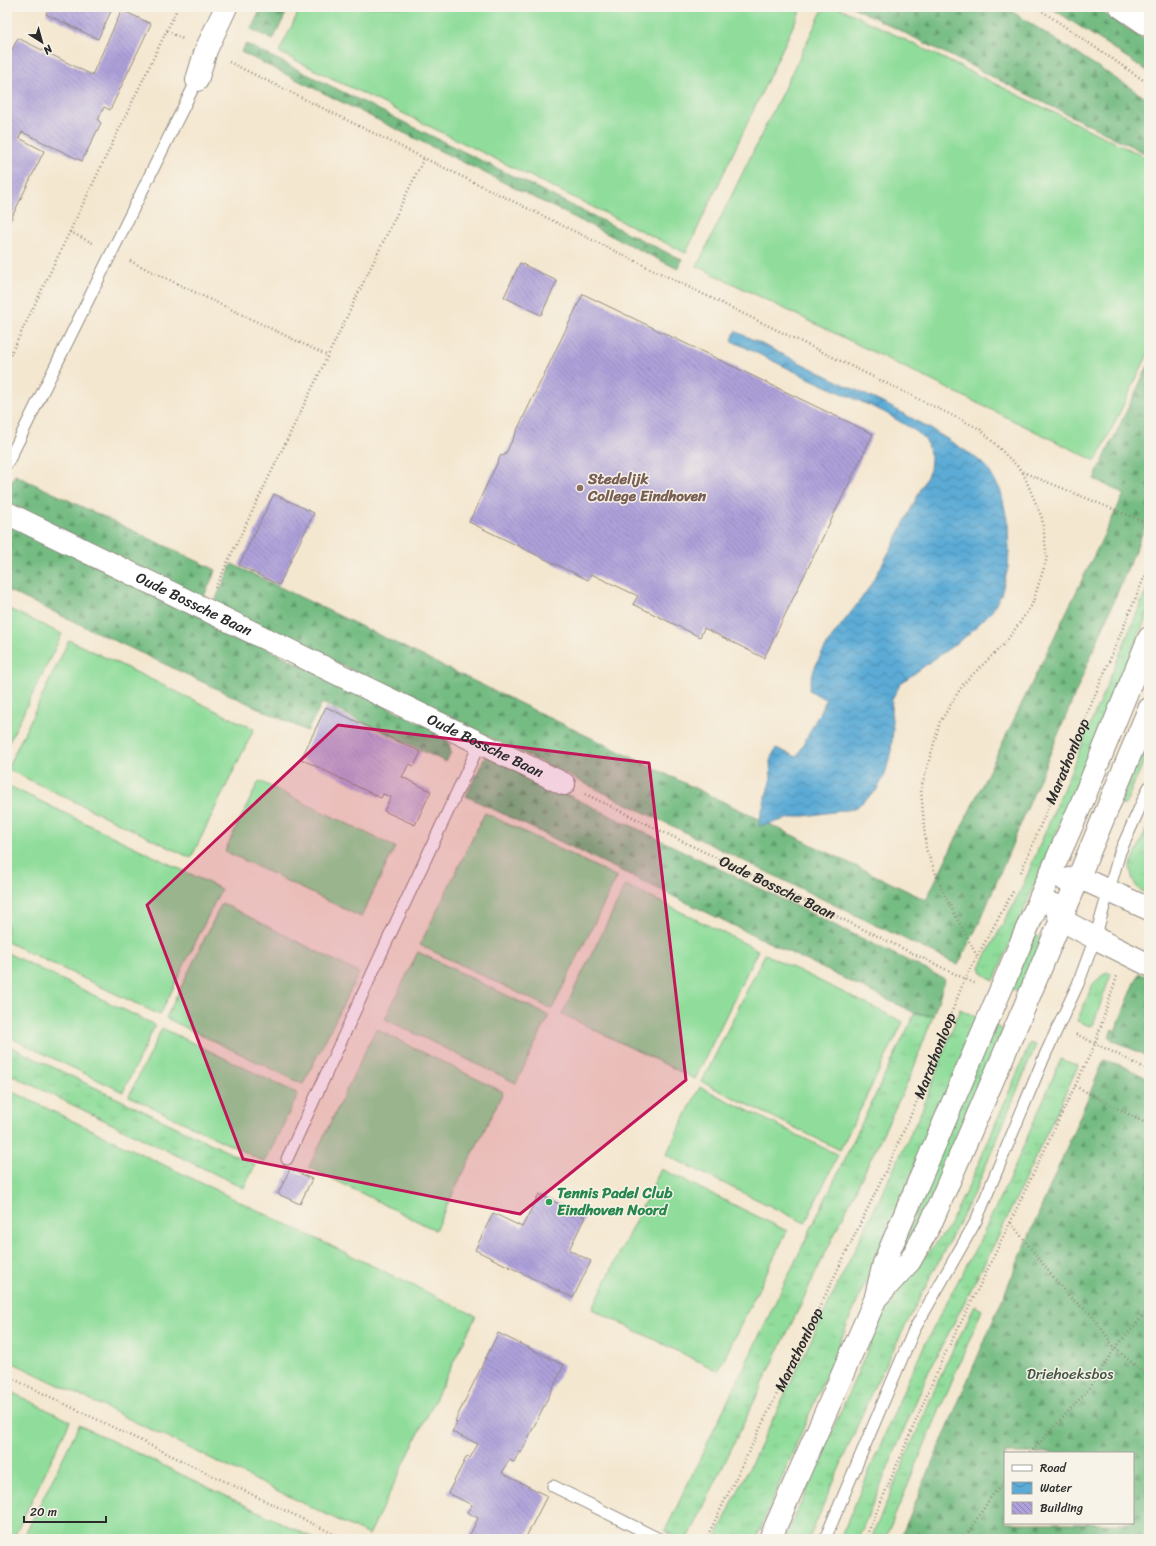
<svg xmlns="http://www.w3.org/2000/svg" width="1156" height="1546" font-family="Sriracha,sans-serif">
<defs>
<pattern id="grass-tufts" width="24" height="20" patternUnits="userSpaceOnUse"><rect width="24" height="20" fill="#90dd9b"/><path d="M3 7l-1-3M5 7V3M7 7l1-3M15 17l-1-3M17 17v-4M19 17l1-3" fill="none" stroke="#7cbe86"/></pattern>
<pattern id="forest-firs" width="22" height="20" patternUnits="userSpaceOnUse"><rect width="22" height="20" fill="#74bc83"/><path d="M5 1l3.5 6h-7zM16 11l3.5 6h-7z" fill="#5f996b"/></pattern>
<pattern id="water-waves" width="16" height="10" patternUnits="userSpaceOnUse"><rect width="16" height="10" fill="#5cabd6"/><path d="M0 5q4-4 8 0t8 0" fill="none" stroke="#4c8bae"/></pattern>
<pattern id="building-back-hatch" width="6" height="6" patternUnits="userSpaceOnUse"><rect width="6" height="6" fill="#aea0da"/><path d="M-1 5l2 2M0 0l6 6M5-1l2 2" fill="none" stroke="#8e83b1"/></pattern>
</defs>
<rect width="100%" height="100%" fill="#f7f3e8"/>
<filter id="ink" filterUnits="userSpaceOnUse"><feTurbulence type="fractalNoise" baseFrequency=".025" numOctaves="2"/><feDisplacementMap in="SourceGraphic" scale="8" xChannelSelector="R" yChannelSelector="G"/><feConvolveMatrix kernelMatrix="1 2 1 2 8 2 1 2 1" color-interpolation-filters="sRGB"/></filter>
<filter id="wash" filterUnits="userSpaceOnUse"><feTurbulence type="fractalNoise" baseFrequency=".012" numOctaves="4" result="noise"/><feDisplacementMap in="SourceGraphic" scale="16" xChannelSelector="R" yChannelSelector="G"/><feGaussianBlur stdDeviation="0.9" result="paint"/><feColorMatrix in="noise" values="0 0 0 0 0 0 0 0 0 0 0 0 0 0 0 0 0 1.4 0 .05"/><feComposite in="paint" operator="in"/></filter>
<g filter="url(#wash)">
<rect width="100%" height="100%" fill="#f4e7d0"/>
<path fill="url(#grass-tufts)" stroke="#5e8463" d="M1149,584V611L994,981L982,973L980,967L1021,890Z
M1149,727V749L1125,805H1120Z
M1149,823V884L1147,889L1143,892L1137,887L1133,881L1130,867Z
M1036,935L1044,940L1022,994L1007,987Z
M1106,972L1110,974V977L1093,1025L1090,1026L1077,1021L1093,984Z
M960,1009L978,1018L756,1539H715L923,1108Z
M915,1013L933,1016L911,1075L688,1539H682L665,1531Z
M991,1024L1006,1031L939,1186L895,1265Z
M1030,1043L1036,1045L977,1187L873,1389L809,1539H785L882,1317L905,1282L948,1228L971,1181Z
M7,1045L255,1165L244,1188L7,1073Z
M1061,1059L1078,1066L999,1235L928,1373L858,1539H840L910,1376L933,1328L982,1236L1011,1175Z
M975,1306L982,1310L885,1539H871L946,1363Z"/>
<path fill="url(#forest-firs)" stroke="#507457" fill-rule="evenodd" d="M262,7H289L273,40L251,29Z
M853,7H1005L1149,100V155Z
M1050,7H1095L1149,43V72Z
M246,44L682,260L678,269L241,52Z
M1149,364V517L981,919L958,965L214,603L232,564L926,900L1124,494L1094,479Z
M15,475L216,570L203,598L7,502V492Z
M7,522L447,736L451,753L446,762L322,703L307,731L7,590Z
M486,755L943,978L945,980L933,1016L915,1013L466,796Z
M1139,973L1149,978V1057L1112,1040L1109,1037L1112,1029L1115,1031Z
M1104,1060L1123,1066L1149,1079V1539H900ZM1005,1453H1133V1523H1005Z"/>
<path fill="#90dd9b" stroke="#5e8463" d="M301,7H802L686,253L279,52Z
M824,7H838L1149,159V352L1096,461L697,266Z
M7,608L62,634L7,746Z
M69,640L254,729L191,858L7,769Z
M259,781L395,847L361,917L225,851Z
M7,785L221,889L160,1015L7,942Z
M485,813L617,877L552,1009L420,945Z
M626,885L758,950L695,1079L562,1014Z
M222,903L359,973L303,1084L166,1018Z
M418,952L549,1016L516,1083L385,1019Z
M7,953L155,1025L123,1092L7,1036Z
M765,954L903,1022L840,1150L702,1082Z
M162,1028L298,1094L265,1162L129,1096Z
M376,1029L503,1092L435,1230L309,1167Z
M700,1087L838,1155L805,1223L666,1155Z
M7,1089L476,1316L369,1535L7,1360Z
M661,1169L787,1231L718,1371L592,1309Z
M7,1390L70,1421L13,1539H7Z
M79,1425L315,1539H23Z"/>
<path fill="url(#water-waves)" stroke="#446b80" d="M735,331L897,410L936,432L972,455L986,466L1001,491L1008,524L1009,550L1008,568L1001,595L992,611L969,634L901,683L892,699L891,710L893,729L891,751L885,775L876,791L854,809L791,818L759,826L760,818L771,778L770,761L776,748L797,757L826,700L809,690C814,648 852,617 873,581C894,545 912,507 930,470L931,457L926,441L917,432L884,412L806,377L732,341Z"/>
<g id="blocks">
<path fill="url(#building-back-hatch)" d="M49,7H113L98,39L46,14Z
M122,10L151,24L110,110L104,107L98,120L101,123L82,161L22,132L19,138L44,151L7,227V132L9,133L12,127L7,125V72L9,69L7,68V60L18,38L92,75Z
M520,263L557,281L541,315L504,297Z
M583,294L873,434L764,658L704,628L700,637L633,604L638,596L591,574L588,580L469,522L501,455L504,456L507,451Z
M274,494L314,513L279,585L239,565Z
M326,707L421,752L414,766L409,764L402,777L431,791L415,825L384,811L391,797L383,794L381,798L301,759Z
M290,1169L312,1179L300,1204L278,1194Z
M539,1194L585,1217L569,1250L591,1261L573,1298L475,1250L493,1213L522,1227Z
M498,1333L564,1365L521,1453L519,1452L514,1462L509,1460L502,1473L547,1496L525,1539H468L478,1518L467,1512L472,1505L448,1493L467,1456L470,1458L478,1444L452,1432L457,1423L455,1421Z"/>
</g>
</g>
<g filter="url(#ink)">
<use href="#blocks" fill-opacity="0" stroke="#90897e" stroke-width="1"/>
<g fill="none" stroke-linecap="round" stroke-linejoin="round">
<g stroke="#90897e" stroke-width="13">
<path id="lane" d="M7,464L197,80
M287,1159L382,952L480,743
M553,1486L659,1539
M825,1539L914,1330L976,1221L1045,1055L1078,984L1095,938L1120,852L1149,787"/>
</g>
<g stroke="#90897e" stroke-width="24">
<g id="street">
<path d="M197,80L206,50L226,7"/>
<path id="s4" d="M7,513L564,784"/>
</g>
</g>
<g stroke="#90897e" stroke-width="24">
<path id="secondary" d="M1121,7L1149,26
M1065,880L1078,877L1149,909
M1055,905L1060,919L1095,938L1149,965
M877,1297L910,1261L931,1223L1024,1008L1149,709
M770,1539L875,1300L884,1263L1046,884L1080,807L1149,638"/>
</g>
<g stroke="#90897e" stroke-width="2.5" stroke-dasharray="1 3" stroke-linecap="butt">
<path d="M1036,7L1149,84"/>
<path d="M167,31L183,39"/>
<path d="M229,62L424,158L980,429L1023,472L1149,524"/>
<path d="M70,232L95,244"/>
<path d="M130,261L328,356"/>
<path d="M7,362L178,7"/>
<path d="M215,588L424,158"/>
<path id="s1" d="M585,794L976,984"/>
<path id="s2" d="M1021,872L1149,566"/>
<path d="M977,956L944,894L926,849L921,789L940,722L964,683L1006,642L1032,605L1047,558L1042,518L1023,473"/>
<path d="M1076,1034L1149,1070"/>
<path d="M1075,1086L1149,1125"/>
<path d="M1011,1223L1068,1296L1092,1315L1115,1348L1149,1378"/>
<path d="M7,1376L344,1539"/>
<path d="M1030,1453L1089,1389L1115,1348L1149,1309"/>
<path id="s3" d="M706,1539L884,1175L918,1099L965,978L1014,890"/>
<path d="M865,1539L942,1360L983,1279L1095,1044L1117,976"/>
<path d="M964,1539L991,1497L1005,1481"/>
</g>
<use href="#lane" stroke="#fff" stroke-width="11"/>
<use href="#street" stroke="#fff" stroke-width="22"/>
<use href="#secondary" stroke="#fff" stroke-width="22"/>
</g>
</g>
<path fill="#c2185b" fill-opacity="0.2" stroke="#c2185b" stroke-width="3" stroke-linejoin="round" d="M338,725L649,763L686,1080L520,1214L243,1159L147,905Z"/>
<circle fill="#8d6e63" stroke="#f7f3e8" stroke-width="1.5" cx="580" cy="488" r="4"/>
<circle fill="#2e9e5b" stroke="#f7f3e8" stroke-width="1.5" cx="549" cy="1202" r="4"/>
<g text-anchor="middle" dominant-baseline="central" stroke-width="3" stroke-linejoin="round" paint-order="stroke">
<g font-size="15" font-weight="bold" fill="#785e54" stroke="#f7f3e8" text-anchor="start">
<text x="588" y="479">Stedelijk<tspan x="588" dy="17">College Eindhoven</tspan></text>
</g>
<g font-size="15" fill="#2b2b2b" stroke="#f7f3e8">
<text stroke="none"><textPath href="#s4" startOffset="208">Oude Bossche Baan</textPath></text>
<text stroke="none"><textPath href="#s4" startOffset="532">Oude Bossche Baan</textPath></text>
<text stroke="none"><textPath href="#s2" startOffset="120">Marathonloop</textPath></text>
<text stroke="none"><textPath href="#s1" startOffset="214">Oude Bossche Baan</textPath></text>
<text stroke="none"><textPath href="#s3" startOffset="535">Marathonloop</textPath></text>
<text stroke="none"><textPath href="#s3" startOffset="211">Marathonloop</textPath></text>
</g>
<g font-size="15" font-weight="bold" fill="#27864d" stroke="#f7f3e8" text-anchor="start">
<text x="557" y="1193">Tennis Padel Club<tspan x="557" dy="17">Eindhoven Noord</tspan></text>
</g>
<g font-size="15" fill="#445847" stroke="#f7f3e8">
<text x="1070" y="1374">Driehoeksbos</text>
</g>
</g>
<rect width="1156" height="1546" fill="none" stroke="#f7f3e8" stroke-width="24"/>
<rect x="1004" y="1452" width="130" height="72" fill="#f7f3e8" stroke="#a5a39c"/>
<rect x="1012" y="1465" width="20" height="6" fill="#ffffff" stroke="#a5a39c"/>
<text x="1040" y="1472" font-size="12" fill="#2b2b2b">Road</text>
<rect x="1012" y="1482" width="20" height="12" fill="url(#water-waves)" stroke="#a5a39c"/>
<text x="1040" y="1492" font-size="12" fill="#2b2b2b">Water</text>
<rect x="1012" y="1502" width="20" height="12" fill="url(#building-back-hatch)" stroke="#a5a39c"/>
<text x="1040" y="1512" font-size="12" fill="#2b2b2b">Building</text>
<g transform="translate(42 42) rotate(143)" stroke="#f7f3e8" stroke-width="3" paint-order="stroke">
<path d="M0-3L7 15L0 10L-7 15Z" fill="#2b2b2b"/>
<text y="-6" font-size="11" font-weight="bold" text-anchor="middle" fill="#2b2b2b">N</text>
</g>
<path d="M24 1516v6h82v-6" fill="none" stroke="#2b2b2b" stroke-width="2"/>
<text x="30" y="1516" font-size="12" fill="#2b2b2b" stroke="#f7f3e8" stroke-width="3" paint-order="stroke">20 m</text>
</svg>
